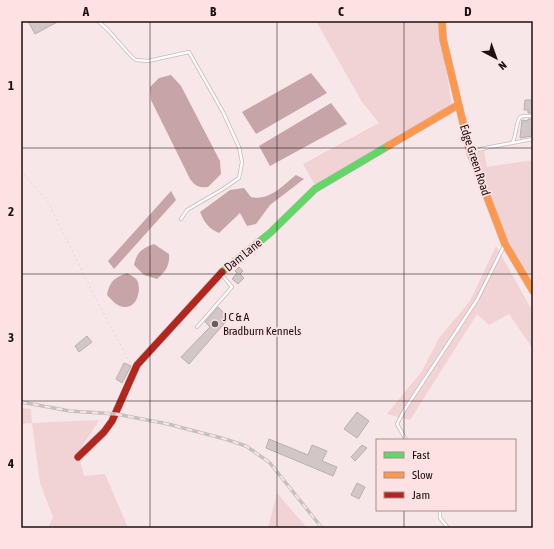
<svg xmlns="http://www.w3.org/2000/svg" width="554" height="549" font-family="'Asap Condensed',sans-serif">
<rect width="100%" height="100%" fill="#f7e7e9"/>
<path fill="#f1d2d5" d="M316,21H438L452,105L315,185L303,164L379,123L362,102Z
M484,151L487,167L533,160V286L506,238L475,159L476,153Z
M496,246L533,312V349L509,314L489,325L477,314L410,420L387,414L422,371L439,338L470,301Z
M21,408L31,409L32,423L99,420L78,453L84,476L105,474L128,528H48L53,517L40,483L32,423L21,424Z
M277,493L307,528H268Z"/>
<path fill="#c7a4a7" d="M311,73L327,93L256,134L242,112Z
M171,75L181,86L220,161L221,174L208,187C199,188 195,186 190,179L151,100L150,87L159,78Z
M331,103L347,124L270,166L259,146Z
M296,175L304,179L270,205L256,224L247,226L240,213L219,233C209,229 204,222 200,212L230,190L244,188L251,197C270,201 282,186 296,175Z
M171,191L176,200L114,269L108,261Z
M154,244L169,254C170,266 165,272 157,279L144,275L134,265C137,252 141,249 154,244Z
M127,273C130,275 135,277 137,280C142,289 137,308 125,307C117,307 112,300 107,295C110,281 114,278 127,273Z"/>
<path fill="#d2c6c7" stroke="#baaeb0" d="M28,21H59L35,34Z
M525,100H533V113H528V110H524Z
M528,119H533L532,136L520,138L522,120L528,121Z
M239,267L243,271L240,274L244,278L238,284L232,279L237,273L235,271Z
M218,307L229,318L189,364L181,357L210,327L205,322Z
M87,336L92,342L79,352L75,346Z
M124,363L131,366L122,383L116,379Z
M357,412L369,421L357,438L344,429Z
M269,439L308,455L312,445L327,451L322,461L337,467L333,476L266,448Z
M362,445L367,448L355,461L351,457Z
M357,483L365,487L359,499L351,495Z"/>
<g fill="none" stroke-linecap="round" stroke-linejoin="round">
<g stroke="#c7babc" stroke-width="4">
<path id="lane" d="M98,21L108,30L131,56L136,60L148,61L189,52L223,112L239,147L242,162L239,178L223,189L187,210L181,219
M512,143C517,135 515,125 520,117L524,116H533
M471,152L485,148L533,139
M197,327L232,287L221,274
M406,440L397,424L405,409L477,300L504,246
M440,510V518L448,528"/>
</g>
<g stroke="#c7babc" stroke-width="8">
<path id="fast" d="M222,272L270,233L315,189L388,146"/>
</g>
<g stroke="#c7babc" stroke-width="8">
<path id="slow" d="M442,21L443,39L470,152L505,244L533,291
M388,146L458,105"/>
</g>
<g stroke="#c7babc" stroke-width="8">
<path id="jam" d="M78,457L104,432L112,421L137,365L222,272"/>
</g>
<path stroke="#ded9d9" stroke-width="1" stroke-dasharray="2 3" stroke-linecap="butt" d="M21,171L48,202L95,297L130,363"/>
<use href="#lane" stroke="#fefbfc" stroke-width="2.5"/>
<use href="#fast" stroke="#63d668" stroke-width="7"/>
<use href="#slow" stroke="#ff974d" stroke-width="7"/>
<use href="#jam" stroke="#b3261e" stroke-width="7"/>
<g stroke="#c4c1c1" stroke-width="3.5">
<path id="rail" d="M21,402L70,411L116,414L168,424L225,439L246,446L269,462L278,473L322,528"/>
</g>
<use href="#rail" stroke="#fde1e3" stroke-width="2" stroke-dasharray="6" stroke-linecap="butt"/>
</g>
<path fill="none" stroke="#1b1212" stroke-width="1" stroke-opacity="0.55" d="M150,21V528M277,21V528M404,21V440M21,148H533M21,274H533M21,401H533M404,510V528"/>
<circle fill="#685d5d" stroke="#fde1e3" stroke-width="1.5" cx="215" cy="324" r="4"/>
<g text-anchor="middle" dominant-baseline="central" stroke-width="3.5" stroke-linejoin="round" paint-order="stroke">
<g font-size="12" fill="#1b1212" stroke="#fde1e3">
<text transform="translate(475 160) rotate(72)">Edge Green Road</text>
<text transform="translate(243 255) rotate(-39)">Dam Lane</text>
</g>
<g font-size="12" fill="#1b1212" stroke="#fde1e3" text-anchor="start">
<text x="223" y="317">J C &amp; A<tspan x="223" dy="14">Bradburn Kennels</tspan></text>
</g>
</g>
<rect width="554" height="549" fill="none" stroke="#fde1e3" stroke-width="44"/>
<rect x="376" y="439" width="140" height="72" fill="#fde1e3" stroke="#a38e8f"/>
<rect x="384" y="452" width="20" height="6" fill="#63d668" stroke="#a38e8f"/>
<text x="412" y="459" font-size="12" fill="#1b1212">Fast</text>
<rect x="384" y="472" width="20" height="6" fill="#ff974d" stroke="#a38e8f"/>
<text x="412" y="479" font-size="12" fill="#1b1212">Slow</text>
<rect x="384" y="492" width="20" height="6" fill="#b3261e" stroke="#a38e8f"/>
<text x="412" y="499" font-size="12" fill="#1b1212">Jam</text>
<g transform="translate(496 58) rotate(139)" stroke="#fde1e3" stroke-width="3" paint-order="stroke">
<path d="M0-3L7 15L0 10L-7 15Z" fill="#1b1212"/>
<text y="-6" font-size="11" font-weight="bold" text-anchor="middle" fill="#1b1212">N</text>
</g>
<rect x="22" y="22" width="510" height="505" fill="none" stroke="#1b1212" stroke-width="1.5"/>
<g font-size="13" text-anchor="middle" font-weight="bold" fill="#1b1212">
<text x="86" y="16">A</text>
<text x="213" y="16">B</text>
<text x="341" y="16">C</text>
<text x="468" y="16">D</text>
<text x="11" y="90">1</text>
<text x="11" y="216">2</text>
<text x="11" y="342">3</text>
<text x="11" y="468">4</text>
</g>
</svg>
